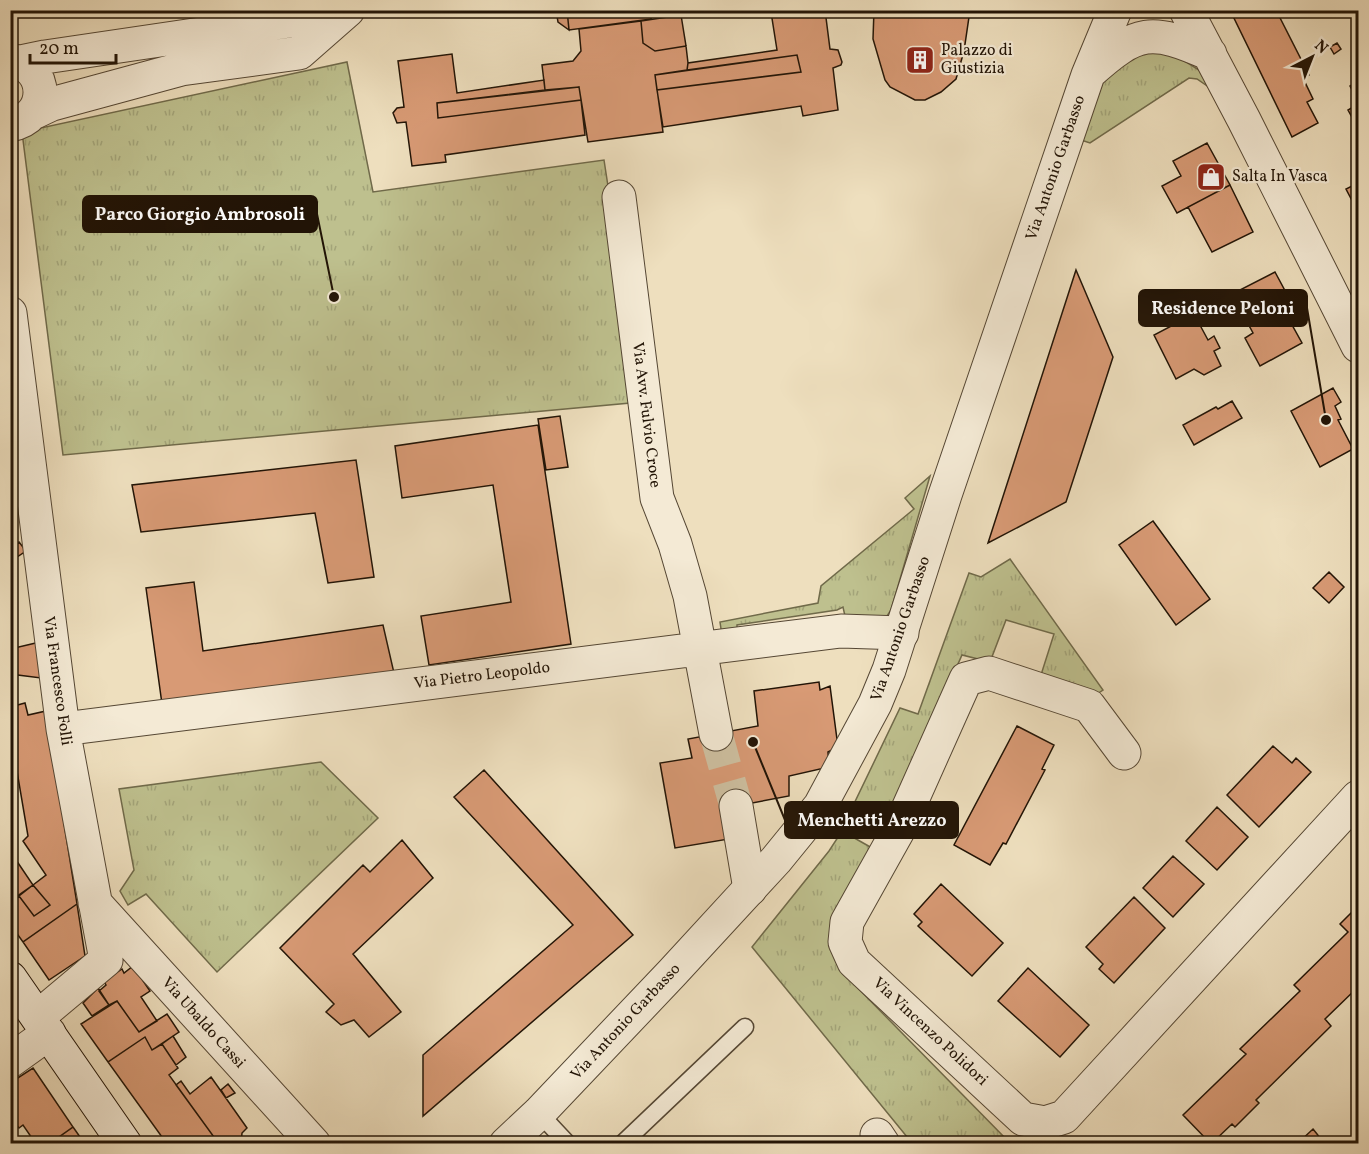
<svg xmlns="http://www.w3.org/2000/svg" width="1369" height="1154" font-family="Vollkorn,serif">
<defs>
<pattern id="grass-tufts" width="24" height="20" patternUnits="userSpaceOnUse" patternTransform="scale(1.5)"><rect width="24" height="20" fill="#bec08e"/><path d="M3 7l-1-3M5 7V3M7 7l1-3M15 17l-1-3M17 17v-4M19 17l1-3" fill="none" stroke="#a3a479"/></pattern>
</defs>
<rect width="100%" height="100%" fill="#eedfbe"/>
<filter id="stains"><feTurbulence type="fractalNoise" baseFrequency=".00333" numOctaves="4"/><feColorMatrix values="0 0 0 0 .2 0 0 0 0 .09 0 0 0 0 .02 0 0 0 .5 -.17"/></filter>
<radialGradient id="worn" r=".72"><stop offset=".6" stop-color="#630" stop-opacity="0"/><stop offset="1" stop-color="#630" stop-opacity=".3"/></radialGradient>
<path fill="url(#grass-tufts)" stroke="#706a4a" stroke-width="1.5" d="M1132,51L1172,53L1199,70L1213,90L1197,79L1189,78L1090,143L1081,140L1106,74Z
M347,62L373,192L604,160L641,402L63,455L22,132Z
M930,476L891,610L887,616L847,625L843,607L837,610L737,625V641L723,642L720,622L818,603L821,586L914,509L905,498Z
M1010,559L1103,690L1094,696L1040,678L1054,634L1006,620L990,662L962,655L886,827L851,810L900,708L918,714L969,573L981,577Z
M321,762L378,818L217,972L146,894L128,905L120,891L134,870L119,789Z
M842,831L872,848L846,976L1010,1143H912L752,947L829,851Z"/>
<path fill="#d89a75" stroke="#221406" stroke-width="1.5" d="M556,10H567L569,30L558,22Z
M567,10H650L651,19L569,30Z
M782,10H825L830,49L838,50L842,62L841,65L833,68L838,110L803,116L801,106L663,127L657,90L801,72L797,55L687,70L688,63L777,50L771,12Z
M874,10H970L964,51L956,79L941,92L925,100H915L890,87L885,80L873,39Z
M1230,10H1276L1309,75L1303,78L1313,99L1307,102L1318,123L1292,137Z
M1349,10H1358V28Z
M681,15L686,46L655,51L643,43L641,21Z
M641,21L643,43L655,51L686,46L688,63L687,70L655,75L663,132L588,142L579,87L545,90L542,65L573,61L581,51L579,29Z
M1337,43L1341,49L1334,54L1330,47Z
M452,54L457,93L544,80L545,90L437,103L438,118L581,100L585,135L445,155L446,162L412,166L406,122L397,123L393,113L397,108L404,107L398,61Z
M797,55L801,72L657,90L655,75Z
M1358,81V101L1350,86Z
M579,87L581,100L438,118L437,103Z
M1358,104V128L1348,110Z
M1207,143L1230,185L1177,213L1162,186L1181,176L1173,161Z
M1358,183V212L1346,189Z
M1230,185L1253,232L1212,252L1188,207Z
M1076,270L1113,357L1066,502L988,543Z
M1275,272L1290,300L1281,305L1302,343L1260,366L1245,338L1253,333L1232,294Z
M1194,314L1208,340L1214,336L1220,348L1214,351L1221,366L1204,375L1194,369L1176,379L1154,335Z
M1333,388L1341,402L1335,406L1341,419L1338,420L1353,449L1320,467L1291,411Z
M1232,401L1242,418L1194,445L1183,425L1216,407L1218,409Z
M560,416L568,467L546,470L538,419Z
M538,425L571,644L429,665L421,616L511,602L493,485L402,498L395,446Z
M356,460L374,577L328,583L315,513L141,532L132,485Z
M1153,521L1210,599L1176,625L1119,545Z
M19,542L26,551L17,557L10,547Z
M1329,572L1344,587L1329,603L1313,588Z
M194,582L203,651L383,625L394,673L162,704L146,588Z
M40,642L41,678L10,674V649Z
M819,682L820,690L830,686L838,747L828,752L829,767L789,776V796L736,806L741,837L675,848L660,763L692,758L688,739L758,726L754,691Z
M25,703L28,715L46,711L77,904L23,942L10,924V901L19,896L34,916L50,905L33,885L46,875L23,841L28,836L10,730V707Z
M1017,726L1054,745L1042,769L1045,770L1006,844L1003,843L990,865L954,845Z
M1273,746L1292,763L1296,758L1311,772L1259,827L1227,795Z
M484,770L633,935L423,1116V1055L573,925L454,797Z
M1217,807L1248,837L1217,870L1186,841Z
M402,840L433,878L353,954L401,1012L369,1037L354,1020L341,1025L326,1012L334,1004L280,948L363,865L370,872Z
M10,851L33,885L10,901Z
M1173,856L1204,884L1173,917L1143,888Z
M941,884L1003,943L972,976L918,926L922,922L914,914Z
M33,885L50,905L34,916L19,896Z
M1134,897L1165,928L1114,983L1099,969L1103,964L1086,947Z
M77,904L85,956L49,980L23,942Z
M1358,906V987L1325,1019L1331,1026L1256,1100L1259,1103L1235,1127L1232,1124L1211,1144L1183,1115L1246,1054L1240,1049L1300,991L1294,985L1348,932L1340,924Z
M133,966L150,991L141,997L157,1021L139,1032L117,1001L109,1005L99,991L106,985L104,981L122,969L124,973Z
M1028,968L1089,1025L1060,1057L998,1001Z
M98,988L109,1005L92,1016L83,1003Z
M117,1001L139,1032L167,1014L179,1032L152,1050L145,1037L108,1062L81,1024Z
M173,1036L186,1057L176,1065L162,1044Z
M145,1037L152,1050L162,1044L178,1068L169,1075L219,1144H167L108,1062Z
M33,1068L73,1127L49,1144H36L23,1125L19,1128L13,1121L17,1117L10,1107V1083Z
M211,1077L247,1128L242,1133L241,1144H219L176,1085L181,1081L190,1094Z
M228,1084L235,1093L226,1098L221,1090Z
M73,1127L85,1144H49Z
M1313,1129L1325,1144H1297Z"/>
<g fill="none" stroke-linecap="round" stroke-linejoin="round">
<path stroke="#cfc1a2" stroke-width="33" stroke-dasharray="33 16" stroke-linecap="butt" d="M716,734L736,806"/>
<g stroke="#554734" stroke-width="19">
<path id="service" d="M539,1113L568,1144
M622,1144L745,1027"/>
</g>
<g stroke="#554734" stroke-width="35">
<path id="minor" d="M10,60C50,66 50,118 10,125
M21,62L45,57L296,20L328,27
M35,112L52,104L181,69L299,53L348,10
M619,197L657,498L675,544L690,596L716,734
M10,313L63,729L106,960L38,1017
M63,729L841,631L902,633
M1124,753L1089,706L989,673L966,679L899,829L847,922L845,942L854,962L1023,1119L1045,1123L1064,1117L1358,797
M736,806L750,889
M95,903L314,1144
M10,1061L49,1033
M877,1135L883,1144"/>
</g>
<g stroke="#554734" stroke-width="35">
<path id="tertiary" d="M1186,10L1244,120L1358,346
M1089,73C1138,29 1151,28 1210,54
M506,1144L539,1113L672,973L776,860L820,806L875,704L889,670L945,495L1088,75L1115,10"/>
</g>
<g stroke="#221406" stroke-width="35">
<path id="secondary" d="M10,978L125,1144"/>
</g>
<use href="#service" stroke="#f4ead5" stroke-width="16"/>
<use href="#minor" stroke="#f4ead5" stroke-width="33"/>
<use href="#tertiary" stroke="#f4ead5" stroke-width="33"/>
<use href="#secondary" stroke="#f4ead5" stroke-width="33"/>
</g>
<defs>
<g id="building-square" transform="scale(1.5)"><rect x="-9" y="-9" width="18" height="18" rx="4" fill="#8f2418" stroke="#f4ead5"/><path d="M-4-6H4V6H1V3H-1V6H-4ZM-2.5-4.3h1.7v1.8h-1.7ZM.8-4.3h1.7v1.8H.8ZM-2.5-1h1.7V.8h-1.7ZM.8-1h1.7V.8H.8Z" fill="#fff"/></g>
<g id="shop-square" transform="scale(1.5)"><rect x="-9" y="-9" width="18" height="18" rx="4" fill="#8f2418" stroke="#f4ead5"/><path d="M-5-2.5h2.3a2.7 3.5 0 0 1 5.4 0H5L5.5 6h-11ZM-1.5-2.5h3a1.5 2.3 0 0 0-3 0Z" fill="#fff"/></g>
</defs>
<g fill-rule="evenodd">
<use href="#building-square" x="920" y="60"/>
<use href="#shop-square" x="1211" y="177"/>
</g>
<g text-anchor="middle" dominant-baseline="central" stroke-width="4.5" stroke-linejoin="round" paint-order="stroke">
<g font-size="16" fill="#221406" stroke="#f4ead5" text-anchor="start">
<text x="941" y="51">Palazzo di<tspan x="941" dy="18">Giustizia</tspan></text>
<text x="1232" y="177">Salta In Vasca</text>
</g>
<g font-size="16" fill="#221406" stroke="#f4ead5">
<text transform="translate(1056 168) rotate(-71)">Via Antonio Garbasso</text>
<text transform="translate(646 415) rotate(83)">Via Avv. Fulvio Croce</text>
<text transform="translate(901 629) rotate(-71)">Via Antonio Garbasso</text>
<text transform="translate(482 676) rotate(-7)">Via Pietro Leopoldo</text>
<text transform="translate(57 681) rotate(82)">Via Francesco Folli</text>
<text transform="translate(626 1022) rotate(-47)">Via Antonio Garbasso</text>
<text transform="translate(203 1023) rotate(48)">Via Ubaldo Cassi</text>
<text transform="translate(930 1032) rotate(43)">Via Vincenzo Polidori</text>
</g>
</g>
<path fill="none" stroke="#221406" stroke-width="2" d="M334 297L317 214M1326 420L1307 308M753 742L785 820"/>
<g fill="#221406" stroke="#f4ead5" stroke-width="2">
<circle cx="334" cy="297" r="6"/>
<circle cx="1326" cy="420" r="6"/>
<circle cx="753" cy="742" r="6"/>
</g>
<g fill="#221406" stroke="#221406" stroke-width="2">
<rect x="83" y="196" width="234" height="36" rx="6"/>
<rect x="1139" y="290" width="168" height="36" rx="6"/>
<rect x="785" y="802" width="173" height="36" rx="6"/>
</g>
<g font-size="18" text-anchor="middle" font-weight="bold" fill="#fff">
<text x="200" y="220">Parco Giorgio Ambrosoli</text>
<text x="1223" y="314">Residence Peloni</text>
<text x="872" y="826">Menchetti Arezzo</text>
</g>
<rect width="1369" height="1154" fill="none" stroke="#eedfbe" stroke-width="36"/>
<rect x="12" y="12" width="1345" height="1130" fill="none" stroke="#221406" stroke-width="3"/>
<rect x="18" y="18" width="1333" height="1118" fill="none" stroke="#221406" stroke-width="1.5"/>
<g transform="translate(1312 57) rotate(42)" stroke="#f4ead5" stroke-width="4.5" paint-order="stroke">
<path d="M0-4.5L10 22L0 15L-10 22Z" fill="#221406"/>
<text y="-9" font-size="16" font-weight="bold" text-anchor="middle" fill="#221406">N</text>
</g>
<path d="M30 54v9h86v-9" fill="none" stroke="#221406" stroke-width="3"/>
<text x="39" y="54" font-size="18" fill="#221406" stroke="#f4ead5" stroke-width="4.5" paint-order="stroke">20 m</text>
<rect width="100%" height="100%" filter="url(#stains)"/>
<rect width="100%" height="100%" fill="url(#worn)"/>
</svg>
